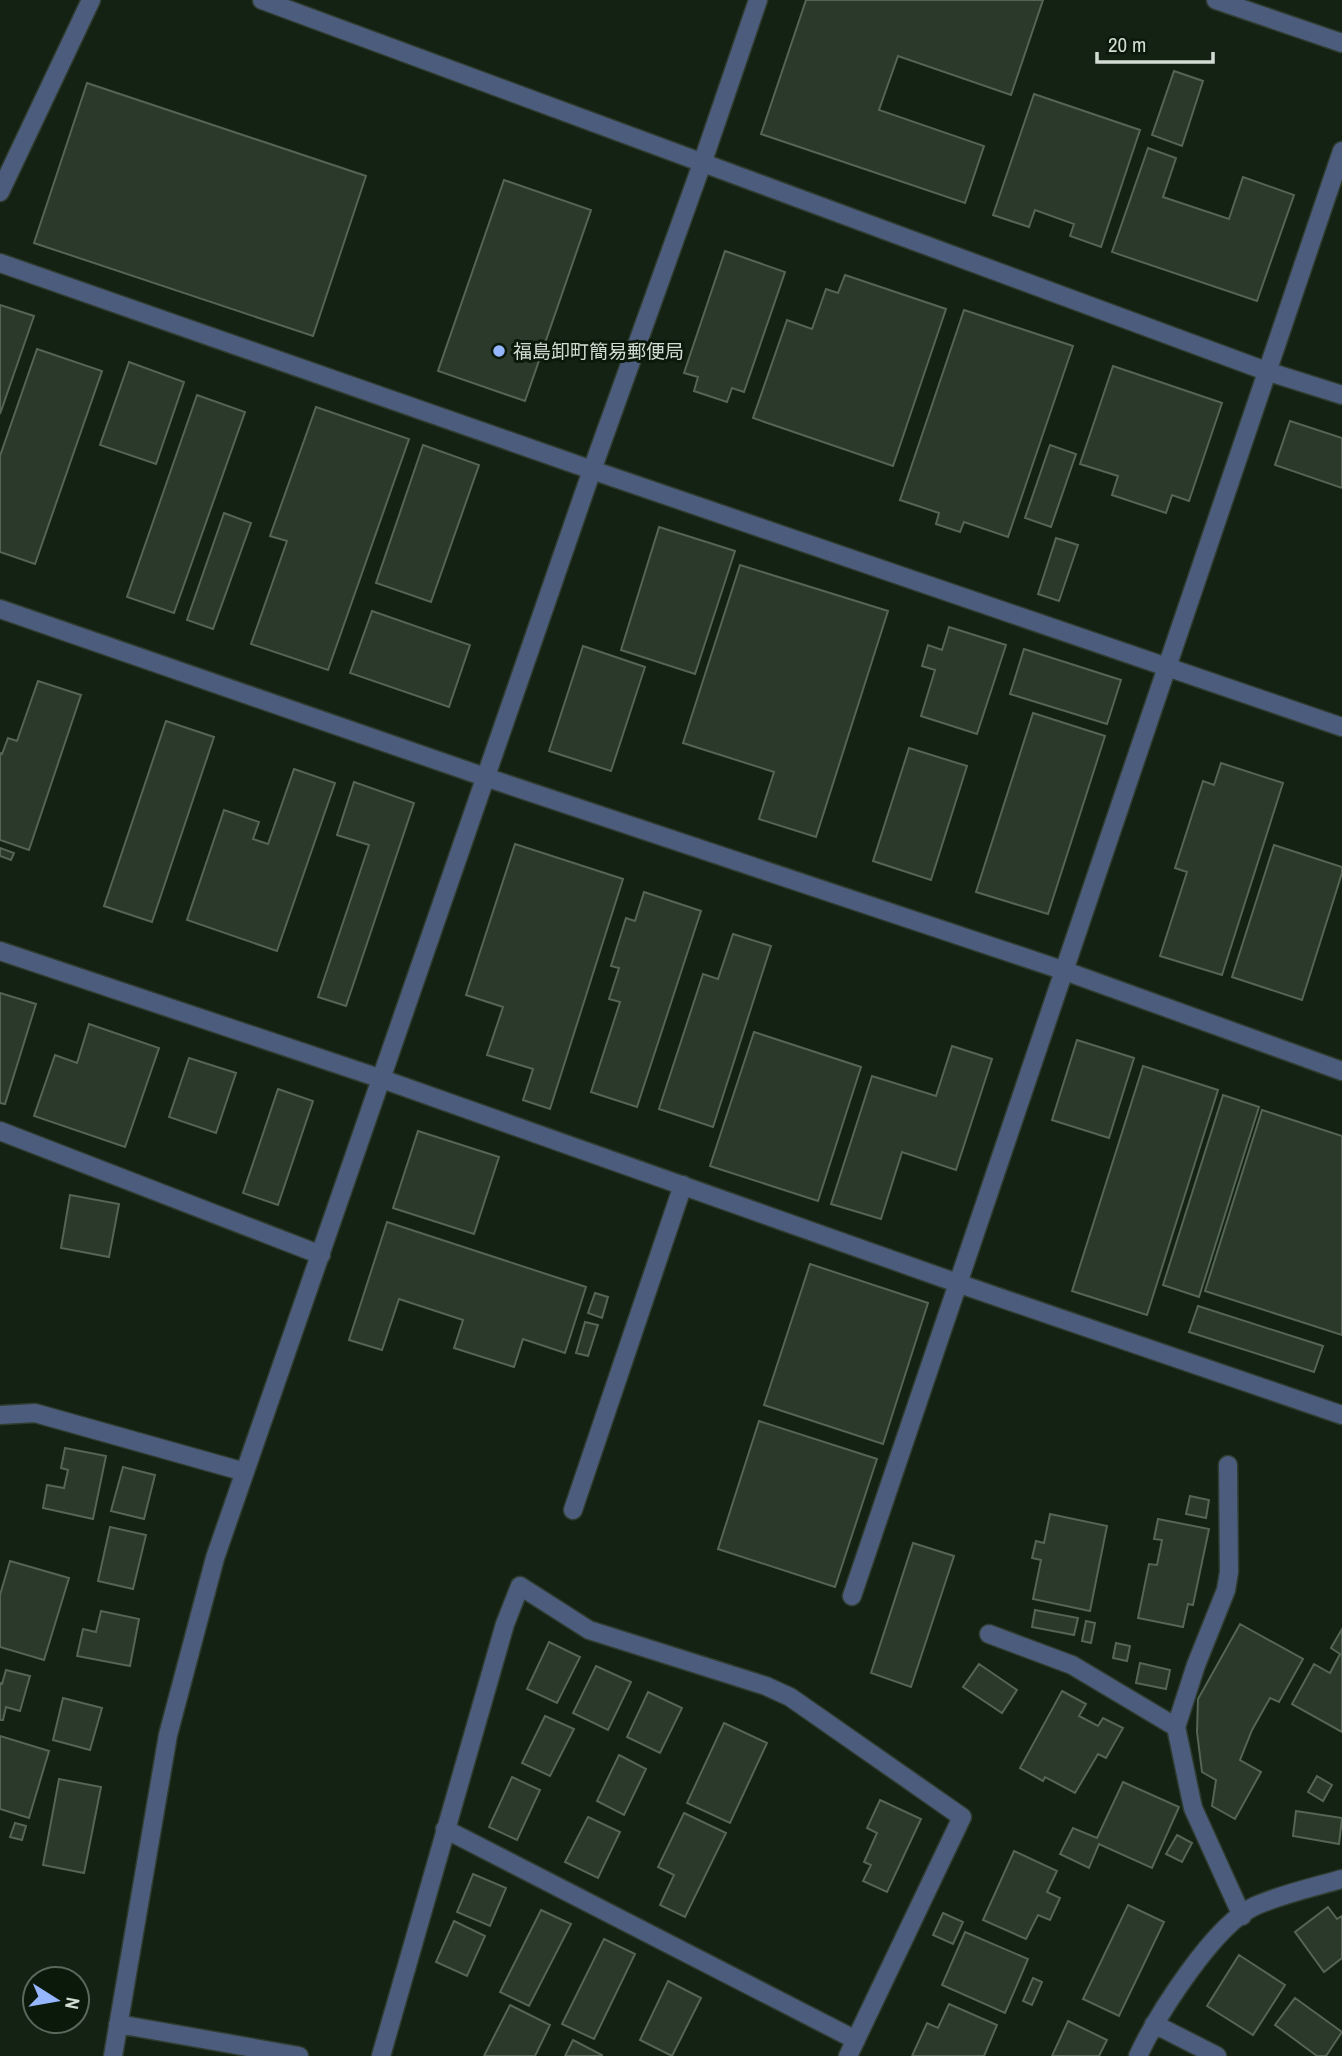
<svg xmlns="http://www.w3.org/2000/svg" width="1342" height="2056" font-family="'Archivo Narrow','Noto Sans JP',sans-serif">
<rect width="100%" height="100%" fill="#142214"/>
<path fill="#2a392a" stroke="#546554" stroke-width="2" d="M806,0H1043L1011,95L898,56L879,110L984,146L965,203L761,134Z
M1174,71L1203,81L1182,146L1152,135Z
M87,83L366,176L313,336L34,243Z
M1034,94L1140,130L1101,247L1070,236L1074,224L1035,210L1029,227L993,215Z
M1148,148L1176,158L1163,197L1229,219L1243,177L1294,195L1257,301L1112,252Z
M504,180L591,210L525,401L438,371Z
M725,251L785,272L744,392L732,388L727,402L694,391L698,377L684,373Z
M845,275L946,309L893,466L753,418L787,320L812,329L826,289L838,293Z
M0,305L34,316L0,414Z
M964,310L1073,346L1008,537L964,522L960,532L936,524L939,513L900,500Z
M37,349L102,371L35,564L0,552V456Z
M129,362L184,382L156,464L100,445Z
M1113,366L1222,403L1189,501L1172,495L1166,513L1112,495L1118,476L1080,464Z
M197,395L245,412L174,613L127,597Z
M316,407L409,439L328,670L251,644L287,541L270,536Z
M1290,421L1342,438V488L1275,465Z
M423,445L479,465L431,602L376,583Z
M1050,445L1076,454L1051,527L1025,518Z
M224,513L251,523L213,629L187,620Z
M659,527L735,551L695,674L621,650Z
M1056,538L1078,545L1059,601L1038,594Z
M740,565L888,611L816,837L759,819L774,772L683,743Z
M372,611L470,645L449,707L350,673Z
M949,627L1006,645L977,734L921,716L935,670L922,666L928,645L942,650Z
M583,646L645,667L611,771L549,751Z
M1024,649L1121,680L1107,724L1010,694Z
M38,681L81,695L29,850L0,840V753L2,754L8,738L17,741Z
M1033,713L1105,736L1048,914L976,892Z
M166,721L214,737L152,922L104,906Z
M909,748L967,766L931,880L873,861Z
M1221,763L1283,783L1222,975L1160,956L1187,872L1175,868L1203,781L1214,785Z
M294,769L335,783L277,951L187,920L224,810L259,822L253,839L268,844Z
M354,782L414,803L346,1006L318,997L369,845L337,835Z
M515,844L623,879L550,1109L523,1100L533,1069L487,1055L503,1007L466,995Z
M1274,845L1342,867V873L1302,1000L1232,977Z
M0,848L14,853L11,860L0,856Z
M644,892L701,911L637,1107L591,1092L620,1002L609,999L619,968L611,966L626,918L635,921Z
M733,934L771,946L713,1127L659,1109L703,974L718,979Z
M0,993L36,1004L5,1104L0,1103Z
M89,1024L159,1048L125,1147L34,1116L55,1055L77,1063Z
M754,1032L861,1067L818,1201L710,1166Z
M1077,1040L1134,1058L1109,1138L1052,1120Z
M952,1046L992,1059L956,1170L902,1152L881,1219L831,1204L872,1076L936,1096Z
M189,1058L236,1073L216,1133L169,1117Z
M1143,1066L1218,1090L1147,1315L1072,1291Z
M278,1089L313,1101L278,1205L243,1193Z
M1223,1095L1259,1107L1199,1297L1163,1285Z
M1262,1110L1342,1136V1335L1205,1291Z
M418,1131L499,1157L474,1234L393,1208Z
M70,1195L119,1204L109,1257L61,1248Z
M387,1222L586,1287L565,1353L523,1339L514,1367L454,1348L463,1320L399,1299L382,1350L349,1340Z
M810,1264L928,1303L883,1444L764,1405Z
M595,1293L608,1297L602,1318L588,1313Z
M1198,1306L1323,1346L1314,1372L1189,1332Z
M585,1322L598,1325L588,1356L576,1353Z
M759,1421L877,1459L835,1587L718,1549Z
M65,1448L106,1456L93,1519L43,1508L47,1485L64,1488L68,1470L61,1468Z
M123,1467L155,1475L144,1519L111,1511Z
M1190,1496L1209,1500L1206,1518L1186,1514Z
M1050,1514L1107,1526L1090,1611L1033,1599L1041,1560L1032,1558L1036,1541L1044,1543Z
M1158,1519L1209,1529L1193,1605L1188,1604L1183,1627L1138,1618L1149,1564L1157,1565L1162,1540L1154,1539Z
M110,1527L146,1535L133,1589L98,1581Z
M913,1543L954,1556L911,1687L871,1673Z
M10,1561L69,1578L44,1660L0,1647V1595Z
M1035,1610L1078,1618L1074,1635L1032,1627Z
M101,1611L139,1619L130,1666L77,1656L83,1629L96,1632Z
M1086,1621L1095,1623L1091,1643L1082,1641Z
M1240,1624L1303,1659L1279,1702L1270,1698L1252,1730L1240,1760L1261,1772L1235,1819L1212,1806L1216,1780L1202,1772L1197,1732L1198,1699Z
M1342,1629V1732L1292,1704L1314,1664L1330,1673L1340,1654L1331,1648Z
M549,1642L580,1657L557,1703L527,1689Z
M1116,1643L1130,1646L1127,1661L1113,1658Z
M1140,1663L1170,1670L1166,1689L1136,1683Z
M979,1664L1017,1690L1002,1713L963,1687Z
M596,1666L631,1682L608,1730L573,1713Z
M6,1670L30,1676L20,1711L6,1707L3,1720H0V1683L2,1684Z
M1062,1691L1086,1704L1079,1716L1098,1726L1103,1718L1123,1728L1106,1758L1098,1754L1075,1793L1045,1777L1043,1781L1020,1768Z
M648,1692L682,1708L660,1753L627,1737Z
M63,1698L102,1708L90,1750L53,1740Z
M545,1716L574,1729L550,1776L522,1763Z
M724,1723L767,1743L730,1823L687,1803Z
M0,1736L49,1751L29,1818L0,1809Z
M619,1755L646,1769L624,1815L597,1801Z
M1317,1776L1332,1785L1323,1801L1308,1792Z
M512,1777L540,1790L517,1840L489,1827Z
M59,1779L101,1787L84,1873L43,1865Z
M1123,1782L1179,1807L1152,1868L1099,1844L1089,1868L1060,1854L1073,1828L1097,1838Z
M880,1800L921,1819L887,1892L863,1881L871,1865L864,1862L877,1833L867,1828Z
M1296,1811L1342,1818L1339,1844L1293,1836Z
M684,1813L726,1833L685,1917L660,1905L674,1875L658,1867Z
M588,1817L620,1832L598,1878L565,1862Z
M15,1823L26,1826L22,1840L10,1837Z
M1177,1835L1192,1843L1182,1862L1166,1854Z
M1014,1851L1057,1871L1047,1892L1060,1898L1050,1920L1038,1915L1026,1939L983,1920Z
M473,1874L506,1888L490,1926L457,1912Z
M1128,1905L1164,1922L1119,2016L1083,1999Z
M1328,1907L1337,1919L1342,1916V1958L1324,1972L1295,1932Z
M541,1910L571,1924L529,2006L500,1992Z
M943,1913L963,1922L953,1944L933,1935Z
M454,1921L485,1936L467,1976L436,1962Z
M965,1932L1028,1959L1005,2013L942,1985Z
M604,1939L635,1954L594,2039L562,2024Z
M1239,1955L1285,1985L1253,2035L1207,2006Z
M1033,1978L1042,1982L1032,2005L1023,2001Z
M668,1981L701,1998L672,2056L640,2040Z
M1295,1998L1342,2032L1326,2056H1317L1275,2025Z
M949,2004L997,2025L984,2056H912L927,2023L938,2028Z
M510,2005L550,2025L535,2056H484Z
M1068,2021L1107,2040L1099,2056H1052Z
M573,2040L602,2055V2056H565Z"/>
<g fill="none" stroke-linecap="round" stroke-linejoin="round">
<g stroke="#2f3c2f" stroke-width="21">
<path id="minor" d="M262,0L1266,371L1342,395
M1216,0L1342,43
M0,192L91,0
M0,263L592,470L1342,727
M0,609L485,777L1065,971L1342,1071
M0,951L382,1079L960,1284L1342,1415
M0,1131L321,1255
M0,1415L35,1413L245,1472
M573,1510L683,1185
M852,1596L1342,151
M989,1634L1072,1665L1176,1727L1193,1808L1242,1916
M1176,1727L1196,1665L1226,1590L1229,1572L1228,1465
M445,1829L856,2040
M118,2024L299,2056
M1154,2024L1217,2056
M113,2056L168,1735L215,1558L592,470L703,161L758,0
M381,2056L505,1624L520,1586L589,1630L766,1686L790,1697L962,1817L848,2056
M1138,2056C1157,2015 1214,1925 1255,1906C1282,1894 1314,1887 1342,1879"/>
</g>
<use href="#minor" stroke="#4c5c7d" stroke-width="18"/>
</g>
<circle fill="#96b6fd" stroke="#0b190b" stroke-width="2.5" cx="499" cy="351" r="7"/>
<g text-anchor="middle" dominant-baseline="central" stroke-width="6" stroke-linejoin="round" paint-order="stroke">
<g font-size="19" fill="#d2dcd2" stroke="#0b190b" text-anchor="start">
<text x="513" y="351">福島卸町簡易郵便局</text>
</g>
</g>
<g transform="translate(56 2000) rotate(101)"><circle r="33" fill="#0b190b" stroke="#5b675b" stroke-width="2"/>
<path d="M0-5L12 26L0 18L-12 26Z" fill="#96b6fd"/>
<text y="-10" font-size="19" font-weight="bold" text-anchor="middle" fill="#d2dcd2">N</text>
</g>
<path d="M1097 52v10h116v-10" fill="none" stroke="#d2dcd2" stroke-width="3.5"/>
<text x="1108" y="52" font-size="21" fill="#d2dcd2" stroke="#0b190b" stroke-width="5" paint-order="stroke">20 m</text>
</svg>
